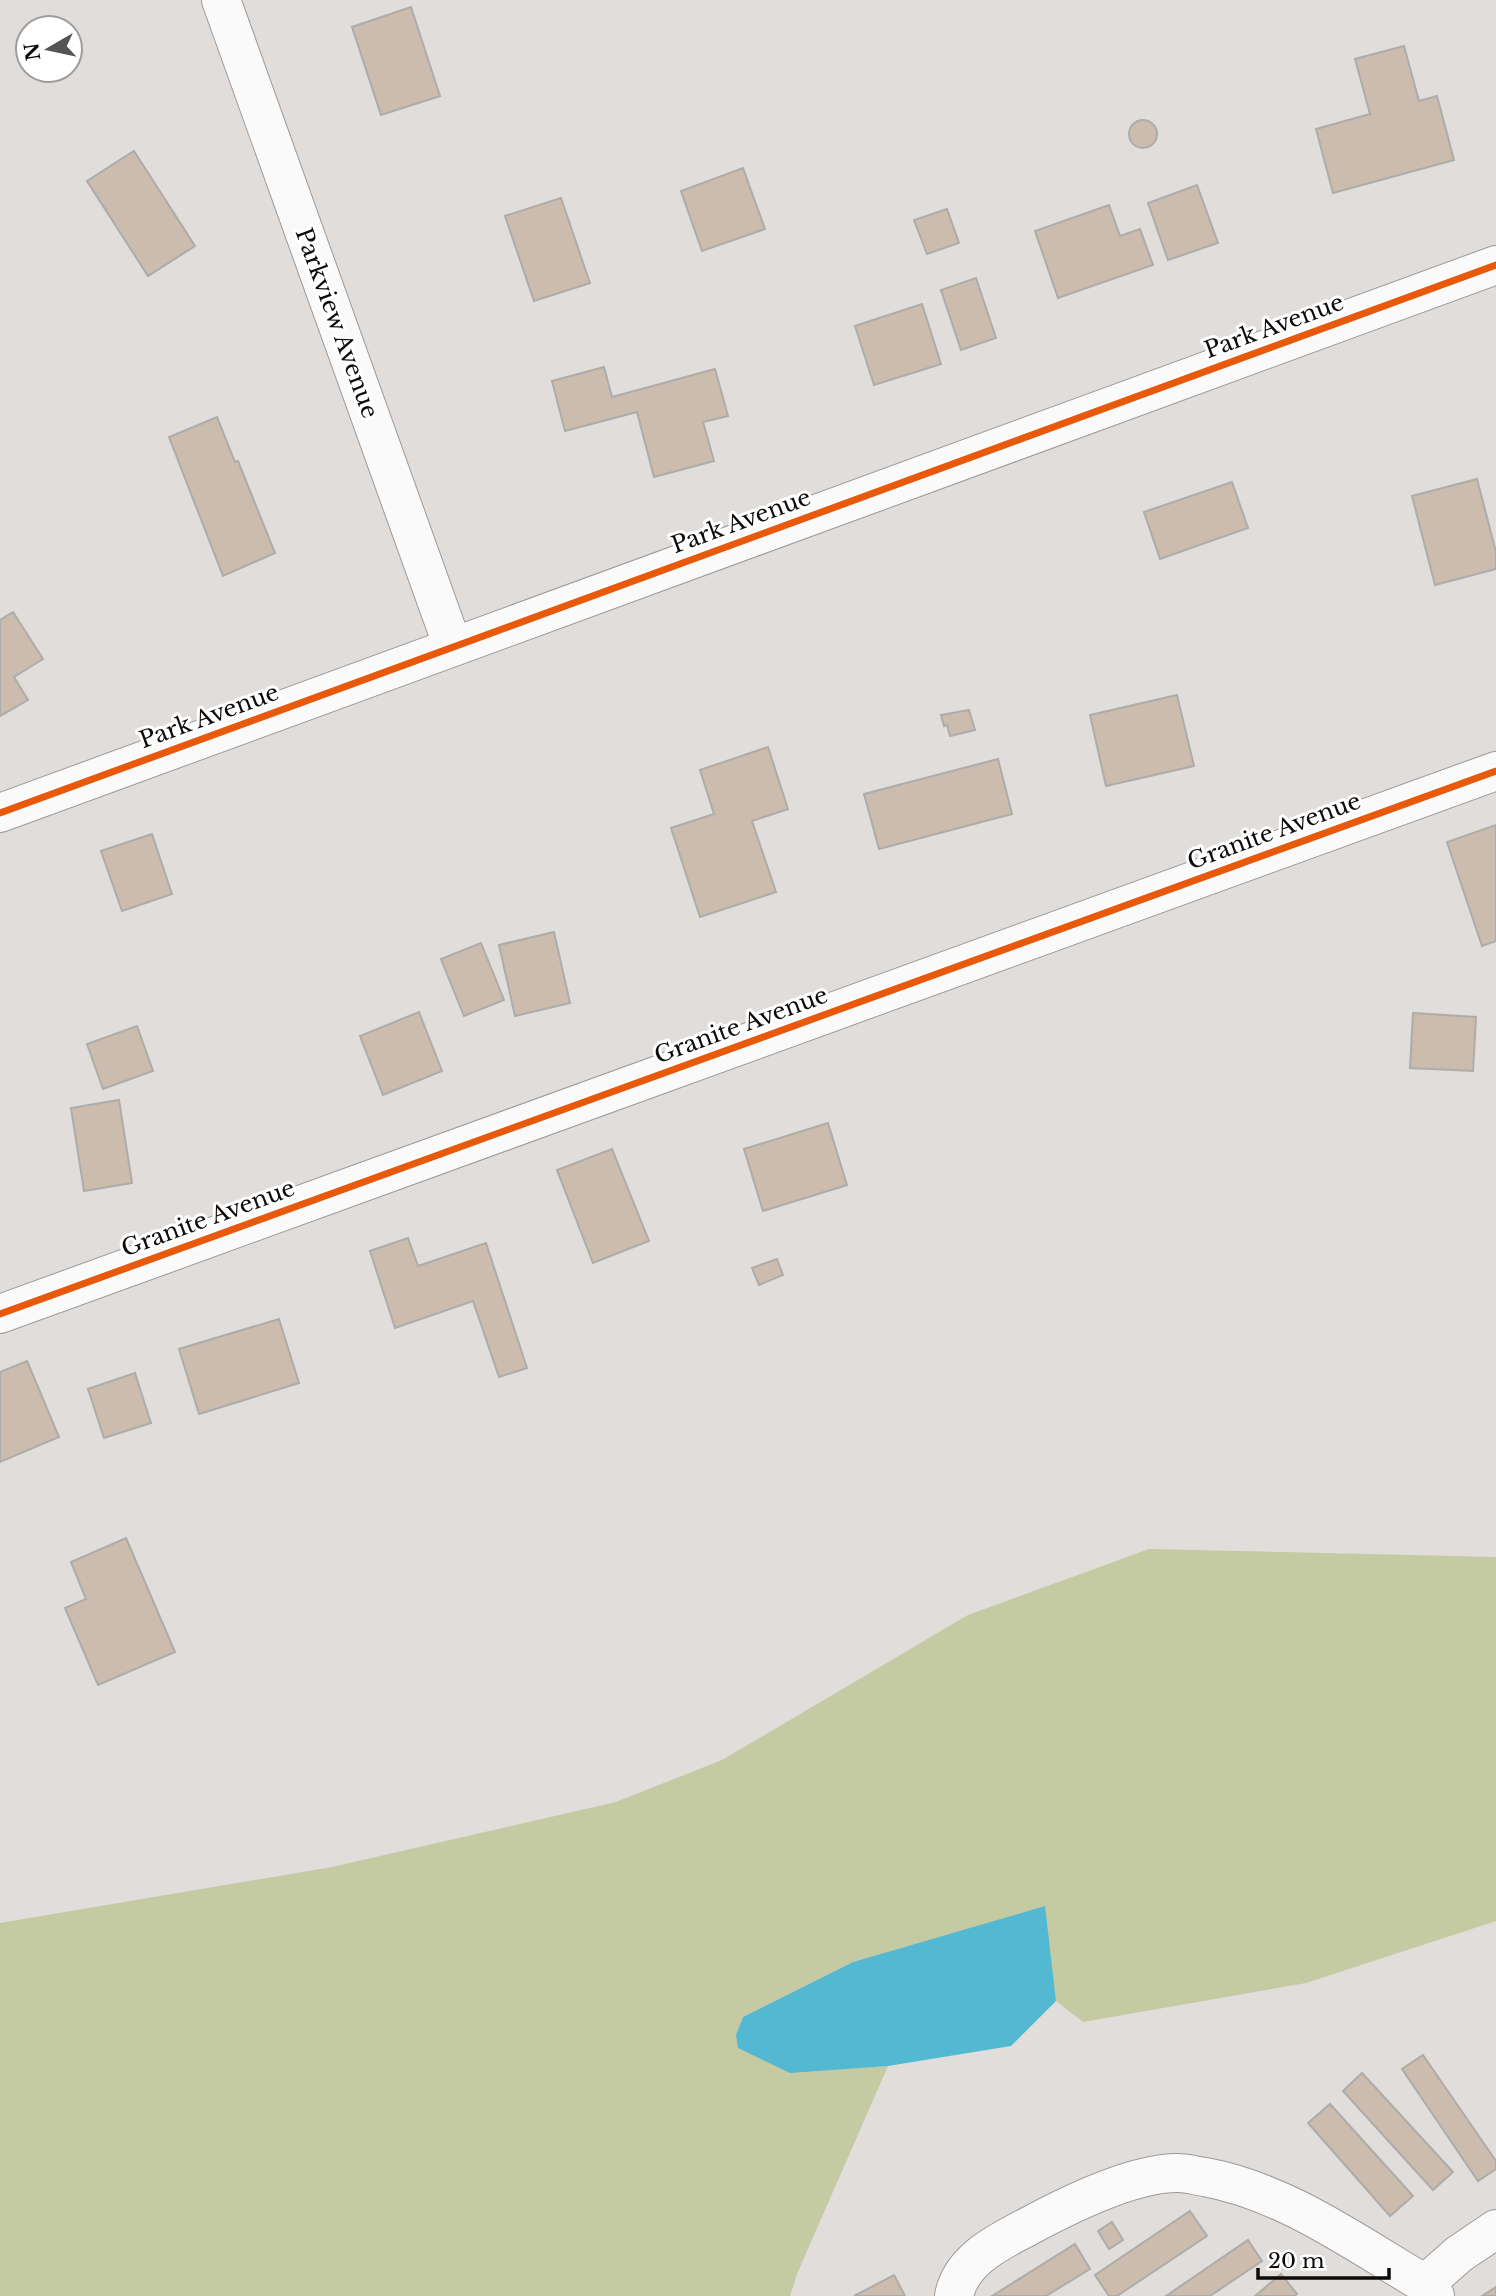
<svg xmlns="http://www.w3.org/2000/svg" width="1496" height="2296" font-family="'Libre Baskerville',serif">
<rect width="100%" height="100%" fill="#e0dddb"/>
<path fill="#c4caa1" d="M1149,1549L1496,1557V1921L1306,1983L1083,2022L1056,2001L1044,1907L853,1962L743,2017L736,2035L790,2072L888,2066L797,2274L790,2296H0V1923L332,1867L616,1802L722,1760L968,1615Z"/>
<path fill="#53b9d2" d="M1045,1906L1056,2001L1011,2046L888,2066L790,2073L738,2048L736,2035L743,2017L853,1962Z"/>
<path fill="#cbbcad" stroke="#adacaa" stroke-width="2" d="M411,7L440,96L381,115L352,27Z
M1404,46L1419,101L1437,96L1454,160L1333,193L1316,129L1370,114L1355,59Z
M1129 134a14 14 0 1 1 28 0a14 14 0 1 1-28 0Z
M134,151L195,246L148,276L87,181Z
M743,168L765,229L702,251L681,191Z
M1197,185L1218,243L1168,260L1148,203Z
M561,198L590,283L534,301L505,216Z
M1109,205L1120,236L1140,229L1153,265L1058,298L1035,231Z
M947,209L959,243L927,254L914,220Z
M976,278L996,338L961,350L941,290Z
M922,304L941,364L874,385L855,326Z
M604,367L612,397L715,369L728,416L703,422L714,461L654,477L637,412L565,431L552,381Z
M217,417L235,462L238,461L275,553L223,576L169,437Z
M1477,479L1496,552V569L1435,585L1412,496Z
M1232,482L1248,528L1160,559L1144,512Z
M13,612L43,659L14,677L28,700L0,716V620Z
M1177,695L1194,766L1106,786L1090,715Z
M969,710L975,730L950,736L947,725L944,726L941,715Z
M768,747L788,809L752,821L776,892L700,917L671,828L714,814L700,770Z
M998,759L1012,814L879,849L864,794Z
M1496,825V941L1482,946L1447,842Z
M152,834L172,894L122,911L101,851Z
M554,932L570,1003L515,1016L499,945Z
M481,943L504,1000L464,1016L441,959Z
M419,1012L442,1071L383,1095L360,1036Z
M1413,1013L1476,1017L1473,1071L1410,1068Z
M137,1026L153,1071L103,1089L87,1044Z
M119,1100L132,1183L84,1191L71,1108Z
M828,1123L847,1185L763,1211L744,1149Z
M612,1149L649,1241L593,1263L557,1170Z
M408,1238L418,1266L486,1243L527,1368L499,1377L473,1301L395,1328L370,1251Z
M777,1259L783,1275L759,1285L752,1268Z
M279,1319L299,1383L199,1414L179,1349Z
M27,1361L59,1437L0,1462V1372Z
M135,1373L151,1423L104,1438L88,1389Z
M126,1538L175,1652L98,1685L65,1608L86,1599L71,1562Z
M1423,2055L1496,2161V2169L1478,2181L1402,2069Z
M1362,2073L1453,2172L1433,2190L1343,2091Z
M1330,2104L1413,2196L1390,2216L1308,2123Z
M1190,2211L1207,2236L1117,2296H1109L1095,2275Z
M1112,2222L1123,2240L1109,2249L1098,2231Z
M1248,2240L1262,2261L1210,2296H1166Z
M1075,2244L1090,2269L1046,2296H992Z
M1281,2274L1297,2294L1294,2296H1255Z
M894,2275L905,2296H854Z
M1496,2287V2296H1482Z"/>
<g fill="none" stroke-linecap="round" stroke-linejoin="round">
<g stroke="#9c9a99" stroke-width="40">
<path id="minor" d="M221,0L453,647
M0,813L1496,265
M0,1314L1496,771
M1425,2284L1459,2254L1496,2229
M954,2296C961,2259 999,2242 1029,2226C1068,2205 1134,2172 1179,2173C1187,2173 1197,2176 1205,2177C1286,2192 1355,2243 1425,2284L1435,2296"/>
</g>
<use href="#minor" stroke="#fafafa" stroke-width="38"/>
<g stroke="#fff" stroke-width="11">
<path id="cycleway" d="M0,813L1496,265
M0,1314L1496,771"/>
</g>
<use href="#cycleway" stroke="#e8590c" stroke-width="7"/>
</g>
<g text-anchor="middle" dominant-baseline="central" stroke-width="6" stroke-linejoin="round" paint-order="stroke">
<g font-size="23" fill="#0c0b0a" stroke="#fff">
<text transform="translate(337 323) rotate(70)">Parkview Avenue</text>
<text transform="translate(1274 326) rotate(-20)">Park Avenue</text>
<text transform="translate(741 521) rotate(-20)">Park Avenue</text>
<text transform="translate(209 716) rotate(-20)">Park Avenue</text>
<text transform="translate(1274 831) rotate(-20)">Granite Avenue</text>
<text transform="translate(741 1025) rotate(-20)">Granite Avenue</text>
<text transform="translate(208 1218) rotate(-20)">Granite Avenue</text>
</g>
</g>
<g transform="translate(49 49) rotate(261)"><circle r="33" fill="#ffffff" stroke="#9e9d9d" stroke-width="2"/>
<path d="M0-5L12 26L0 18L-12 26Z" fill="#565453"/>
<text y="-10" font-size="19" font-weight="bold" text-anchor="middle" fill="#0c0b0a">N</text>
</g>
<path d="M1258 2268v10h131v-10" fill="none" stroke="#0c0b0a" stroke-width="3.5"/>
<text x="1268" y="2268" font-size="21" fill="#0c0b0a" stroke="#ffffff" stroke-width="5" paint-order="stroke">20 m</text>
</svg>
